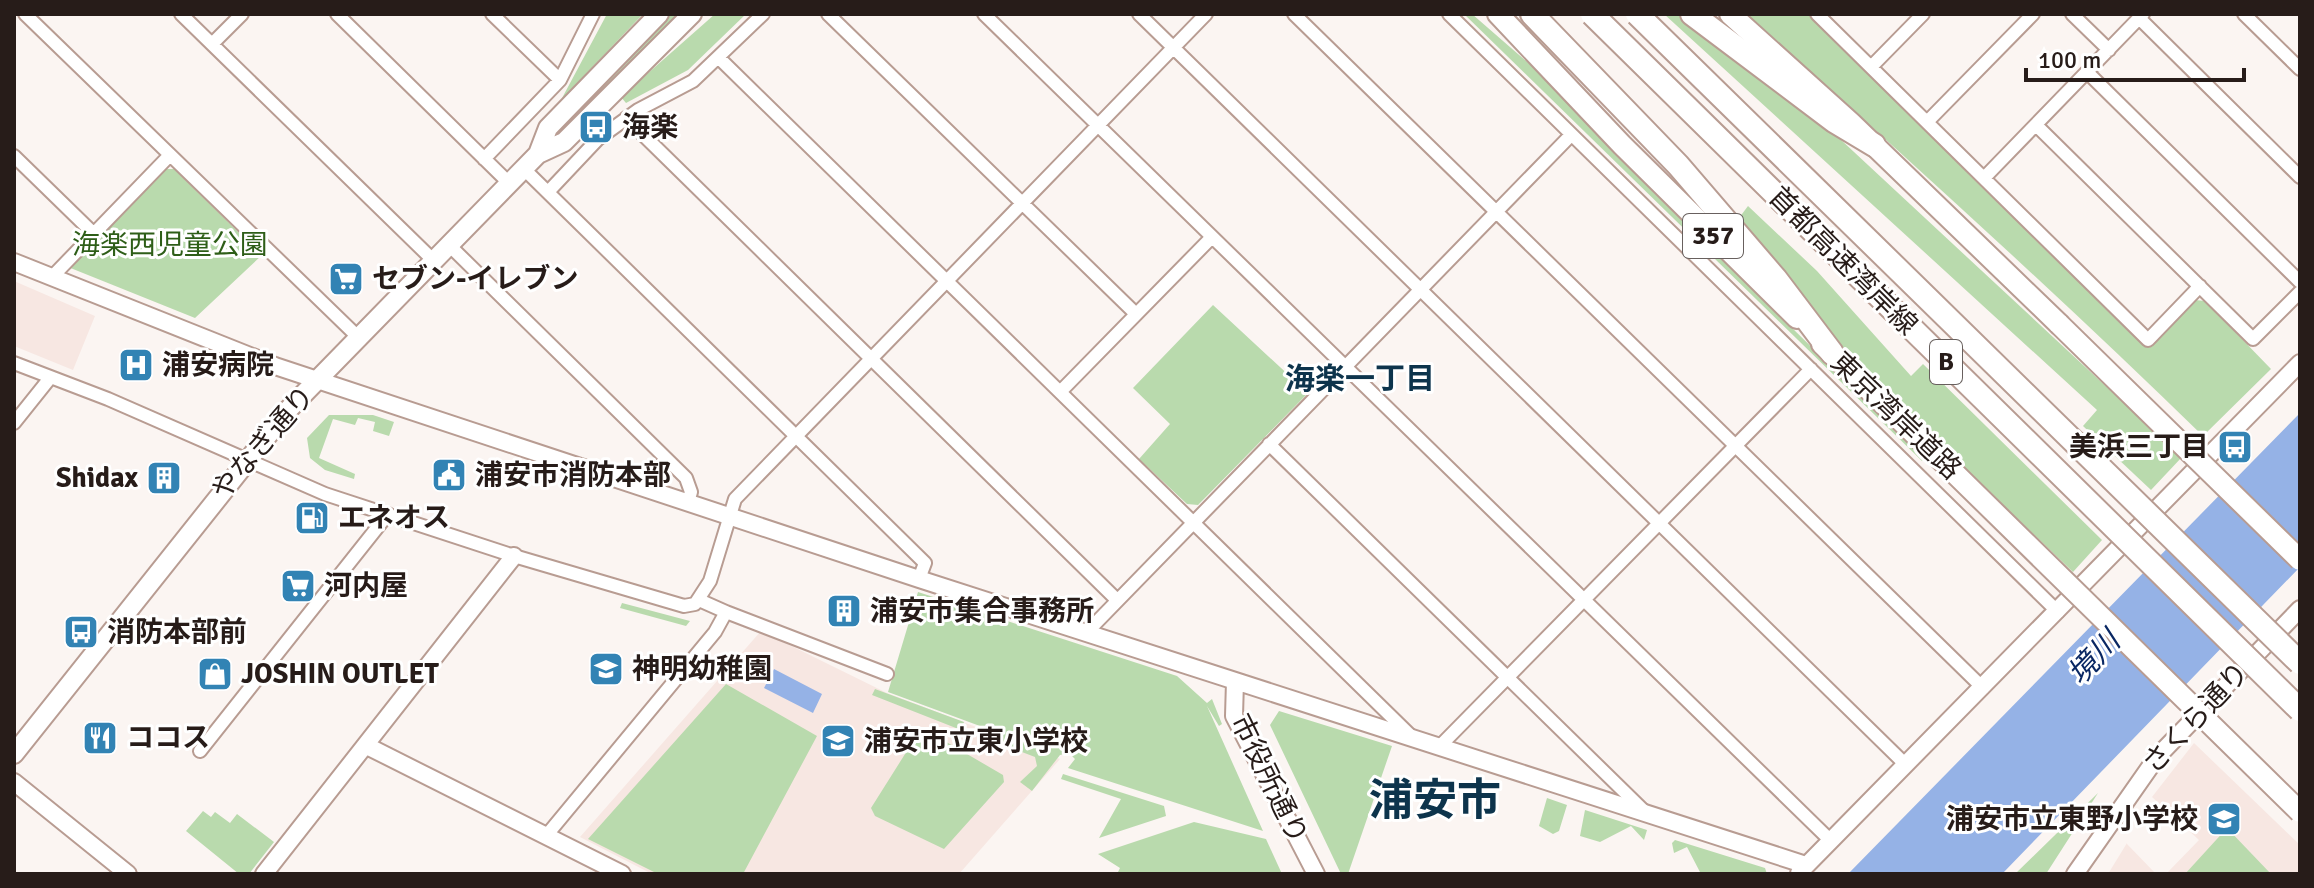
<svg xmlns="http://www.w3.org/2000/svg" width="2314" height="888" font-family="Signika,'Noto Sans JP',sans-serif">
<rect width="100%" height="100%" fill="#fbf5f2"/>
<path fill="#f7e7e2" d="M14,281L95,316L73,370L14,346Z
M761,631L887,693L1060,759L959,874H652L580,837Z
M2194,743L2300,845V874H2166L2199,840L2152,797Z
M2127,843V844L2156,874H2108Z"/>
<path fill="#b9daad" d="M607,14H643L561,100Z
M669,14H681L568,128L562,122Z
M715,14H746L688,70L626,103L621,97Z
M1464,14H1472L1549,81L1653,192L1925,458L1922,461Z
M1664,14H1683L1811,112L2182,457L2151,490L2083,426L2097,410Z
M1745,14H1813L2156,342L2195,300L2205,301L2271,369L2203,436C2055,292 1901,152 1745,14Z
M164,169H174L262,255L195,318L68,267Z
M1748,206L1817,271L1911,376L1923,364L2102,540L2073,572L1859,367L1736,222Z
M1213,305L1308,393L1198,505L1187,504L1139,459L1170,424L1133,388Z
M329,415H373L394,422L389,436L373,431L375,422L358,418L355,425L333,419L319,458L355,474L354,479L325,470L310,458L307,438Z
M918,592L1177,676L1207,703L1212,699L1222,724L1219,726L1207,706L1263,831L1068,768L1075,759L1069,753L1060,755L1032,791L1020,782L1037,766L1035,757L986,738L988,729L888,692Z
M622,603L690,621L686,626L620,608Z
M726,684L817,736L743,874H658L588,839Z
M875,689L964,722L961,730L872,695Z
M1279,711L1392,746L1348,874H1341L1270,725Z
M931,733L1003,775L1004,782L944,849L875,816L871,808L917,735Z
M1063,774L1164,806L1166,816L1099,838L1121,799L1061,779Z
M2098,793L2046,874H2015Z
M1547,798L1567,805L1559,831L1553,834L1539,826Z
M1585,810L1647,830L1644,840L1631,826L1600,842L1580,836Z
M203,811L211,817L215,812L230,823L237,814L274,842L249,874H239L186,831Z
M1194,822L1266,839L1282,874H1117L1120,868L1098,854Z
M2227,828L2271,874H2185Z
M1675,840L1765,868L1767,874H1701L1687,847L1674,853L1672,843Z"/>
<path fill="#95b2e6" d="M2300,413V567L2002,874H1848Z
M774,669L822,694L813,713L764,688Z"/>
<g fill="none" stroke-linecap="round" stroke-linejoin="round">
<g stroke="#b89c92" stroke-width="16">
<path id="minor" d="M25,14L358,337
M181,14L433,260
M337,14L509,183
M492,14L560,80
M828,14L1136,314
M984,14L1831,841
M1139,14L1906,765
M1294,14L1983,688
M1449,14L2058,612
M1817,14L2148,340L2200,286
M2072,14L2109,50
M2244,14L2300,69
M2139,18L2300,177
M212,44L242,14
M720,59L1411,736
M1871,67L1923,14
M2087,72L2300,282
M626,118L1117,600
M1927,122L2033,14
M2036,125L2253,339L2300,292
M14,156L93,233
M484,159L560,80L593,14
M523,168L925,563L919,579
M1984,178L2143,14
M548,192L598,139L638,110L693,81L763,14
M449,245L686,478L691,492L688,502
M51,278L170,155
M14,363L108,399L325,494L514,556L684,606L695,604L710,581L735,499L1206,14
M1060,392L1212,237
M14,423L50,378
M1269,444L1645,812
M726,612L887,674
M1087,632L1571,135
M1440,746L1811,369
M200,751L388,514
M546,836L715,632L726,612L699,600"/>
</g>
<g stroke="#b89c92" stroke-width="20">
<path id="tertiary" d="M14,262L275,366L919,579L1806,865
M1235,681L1234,716L1316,874
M367,746L622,874
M14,782L128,874
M1799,873L2300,363
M264,874L514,556
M2075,874L2157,757L2300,609"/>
</g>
<g stroke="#b89c92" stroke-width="22">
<path id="secondary" d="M538,154L548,128L659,14
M14,754L288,410L538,154L564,142L692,14"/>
</g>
<g stroke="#b89c92" stroke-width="24">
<path id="trunk" d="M1498,14L1622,145L1797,318
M1730,14L1851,123L2059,324
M1822,344L1934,453"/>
</g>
<g stroke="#b89c92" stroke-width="26">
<path id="motorway" d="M1532,14L1678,165L1776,279L1832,353
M1692,14L1834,121L1874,145"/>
</g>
<use href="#minor" stroke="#fff" stroke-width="12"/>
<use href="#tertiary" stroke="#fff" stroke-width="16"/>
<use href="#secondary" stroke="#fff" stroke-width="18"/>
<use href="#trunk" stroke="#fff" stroke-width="20"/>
<use href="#motorway" stroke="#fff" stroke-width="22"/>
<g stroke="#b89c92" stroke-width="24" stroke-linecap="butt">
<path id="trunk-bridge" d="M2059,324L2300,560
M1934,453L2300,812"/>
</g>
<g stroke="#b89c92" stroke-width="26" stroke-linecap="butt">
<path id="motorway-bridge" d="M1592,14L2300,710
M1637,14L2300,663"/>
</g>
<use href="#trunk-bridge" stroke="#fff" stroke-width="20"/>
<use href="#motorway-bridge" stroke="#fff" stroke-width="22"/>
</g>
<defs>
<g id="bus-square" transform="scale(1.8)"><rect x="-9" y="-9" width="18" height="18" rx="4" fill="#3283b4" stroke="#fff"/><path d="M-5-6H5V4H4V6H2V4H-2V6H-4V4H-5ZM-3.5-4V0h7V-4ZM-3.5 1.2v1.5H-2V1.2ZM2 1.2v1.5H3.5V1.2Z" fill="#fff"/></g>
<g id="supermarket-square" transform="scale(1.8)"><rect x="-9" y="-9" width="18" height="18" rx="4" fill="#3283b4" stroke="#fff"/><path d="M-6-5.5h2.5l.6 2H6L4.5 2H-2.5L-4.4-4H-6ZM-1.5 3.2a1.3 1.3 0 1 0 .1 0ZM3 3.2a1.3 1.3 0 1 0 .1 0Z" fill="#fff"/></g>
<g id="hospital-square" transform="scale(1.8)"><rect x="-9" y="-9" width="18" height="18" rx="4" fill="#3283b4" stroke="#fff"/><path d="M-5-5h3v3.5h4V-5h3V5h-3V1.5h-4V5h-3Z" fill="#fff"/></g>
<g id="civic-square" transform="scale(1.8)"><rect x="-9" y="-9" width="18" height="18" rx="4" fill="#3283b4" stroke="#fff"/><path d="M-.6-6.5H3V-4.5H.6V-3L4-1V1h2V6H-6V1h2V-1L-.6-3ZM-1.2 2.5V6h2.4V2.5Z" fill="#fff"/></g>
<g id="building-square" transform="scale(1.8)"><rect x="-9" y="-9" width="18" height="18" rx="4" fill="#3283b4" stroke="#fff"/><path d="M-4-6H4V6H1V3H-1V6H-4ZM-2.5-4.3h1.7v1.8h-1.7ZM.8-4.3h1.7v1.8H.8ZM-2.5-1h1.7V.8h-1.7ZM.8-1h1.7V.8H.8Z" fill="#fff"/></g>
<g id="fuel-square" transform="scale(1.8)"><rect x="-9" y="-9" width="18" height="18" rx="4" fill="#3283b4" stroke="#fff"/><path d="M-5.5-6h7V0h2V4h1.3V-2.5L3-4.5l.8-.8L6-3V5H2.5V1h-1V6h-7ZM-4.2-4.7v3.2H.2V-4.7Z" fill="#fff"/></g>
<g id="school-square" transform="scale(1.8)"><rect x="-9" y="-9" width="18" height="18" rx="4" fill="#3283b4" stroke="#fff"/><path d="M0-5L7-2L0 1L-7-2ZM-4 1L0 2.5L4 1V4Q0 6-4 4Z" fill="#fff"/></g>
<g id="shop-square" transform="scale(1.8)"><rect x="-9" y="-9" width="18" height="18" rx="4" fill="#3283b4" stroke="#fff"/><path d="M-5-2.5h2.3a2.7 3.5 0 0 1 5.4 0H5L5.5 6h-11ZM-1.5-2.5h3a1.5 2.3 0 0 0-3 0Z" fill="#fff"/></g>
<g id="restaurant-square" transform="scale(1.8)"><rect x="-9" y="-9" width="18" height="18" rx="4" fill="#3283b4" stroke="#fff"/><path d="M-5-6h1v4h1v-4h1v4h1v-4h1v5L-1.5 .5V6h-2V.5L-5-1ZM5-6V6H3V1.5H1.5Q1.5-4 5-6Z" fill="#fff"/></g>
</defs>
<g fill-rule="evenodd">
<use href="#bus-square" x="596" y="127"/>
<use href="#supermarket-square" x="346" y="279"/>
<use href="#hospital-square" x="136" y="365"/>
<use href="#bus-square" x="2235" y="447"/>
<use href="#civic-square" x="449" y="475"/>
<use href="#building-square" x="164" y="478"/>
<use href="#fuel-square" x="312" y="518"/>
<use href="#supermarket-square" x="298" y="586"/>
<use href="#building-square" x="844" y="611"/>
<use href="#bus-square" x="81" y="632"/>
<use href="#school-square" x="606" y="669"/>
<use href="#shop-square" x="215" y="674"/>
<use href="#restaurant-square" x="100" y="738"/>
<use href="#school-square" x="838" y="741"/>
<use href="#school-square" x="2224" y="819"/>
</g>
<g text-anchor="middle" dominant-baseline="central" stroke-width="6" stroke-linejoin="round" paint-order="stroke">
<g fill="#fff" stroke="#68605e" stroke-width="2">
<rect x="1683" y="214" width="60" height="44" rx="6"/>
<rect x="1930" y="340" width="32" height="44" rx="6"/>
</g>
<g font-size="26" font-weight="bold" fill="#271c19">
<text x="1713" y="236">357</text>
<text x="1946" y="362">B</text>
</g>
<g font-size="28" font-weight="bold" fill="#271c19" stroke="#fff" text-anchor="start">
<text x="622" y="127">海楽</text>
<text x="372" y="279">セブン-イレブン</text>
<text x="162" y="365">浦安病院</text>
<text x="2209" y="447" text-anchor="end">美浜三丁目</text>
<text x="475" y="475">浦安市消防本部</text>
<text x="138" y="478" text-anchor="end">Shidax</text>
<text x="338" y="518">エネオス</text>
<text x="324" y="586">河内屋</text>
<text x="870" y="611">浦安市集合事務所</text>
<text x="107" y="632">消防本部前</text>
<text x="632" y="669">神明幼稚園</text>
<text x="241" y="674">JOSHIN OUTLET</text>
<text x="126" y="738">ココス</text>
<text x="864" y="741">浦安市立東小学校</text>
<text x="2198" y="819" text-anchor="end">浦安市立東野小学校</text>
</g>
<g font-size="28" fill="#2e5e18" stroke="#fff">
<text x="170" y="245">海楽西児童公園</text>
</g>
<g font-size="28" fill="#271c19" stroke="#fff">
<text transform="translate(1843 261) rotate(45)">首都高速湾岸線</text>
<text transform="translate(1896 416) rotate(44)">東京湾岸道路</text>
<text transform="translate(263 443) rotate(-49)">やなぎ通り</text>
<text transform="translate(2196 718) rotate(-47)">さくら通り</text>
<text transform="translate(1269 779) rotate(64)">市役所通り</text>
</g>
<g font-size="30" font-weight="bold" fill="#0d344c" stroke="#fff">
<text x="1360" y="379">海楽一丁目</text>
</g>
<g font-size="30" font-style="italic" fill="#092763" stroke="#fff">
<text transform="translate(2094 658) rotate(-47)">境川</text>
</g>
<g font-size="44" font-weight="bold" fill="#0d344c" stroke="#fff">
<text x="1435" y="801">浦安市</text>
</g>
</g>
<rect width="2314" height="888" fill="none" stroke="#271c19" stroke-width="32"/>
<path d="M2026 68v12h218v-12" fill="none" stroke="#271c19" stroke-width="4"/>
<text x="2038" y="68" font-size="24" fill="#271c19" stroke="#ffffff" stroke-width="6" paint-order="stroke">100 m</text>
</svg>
